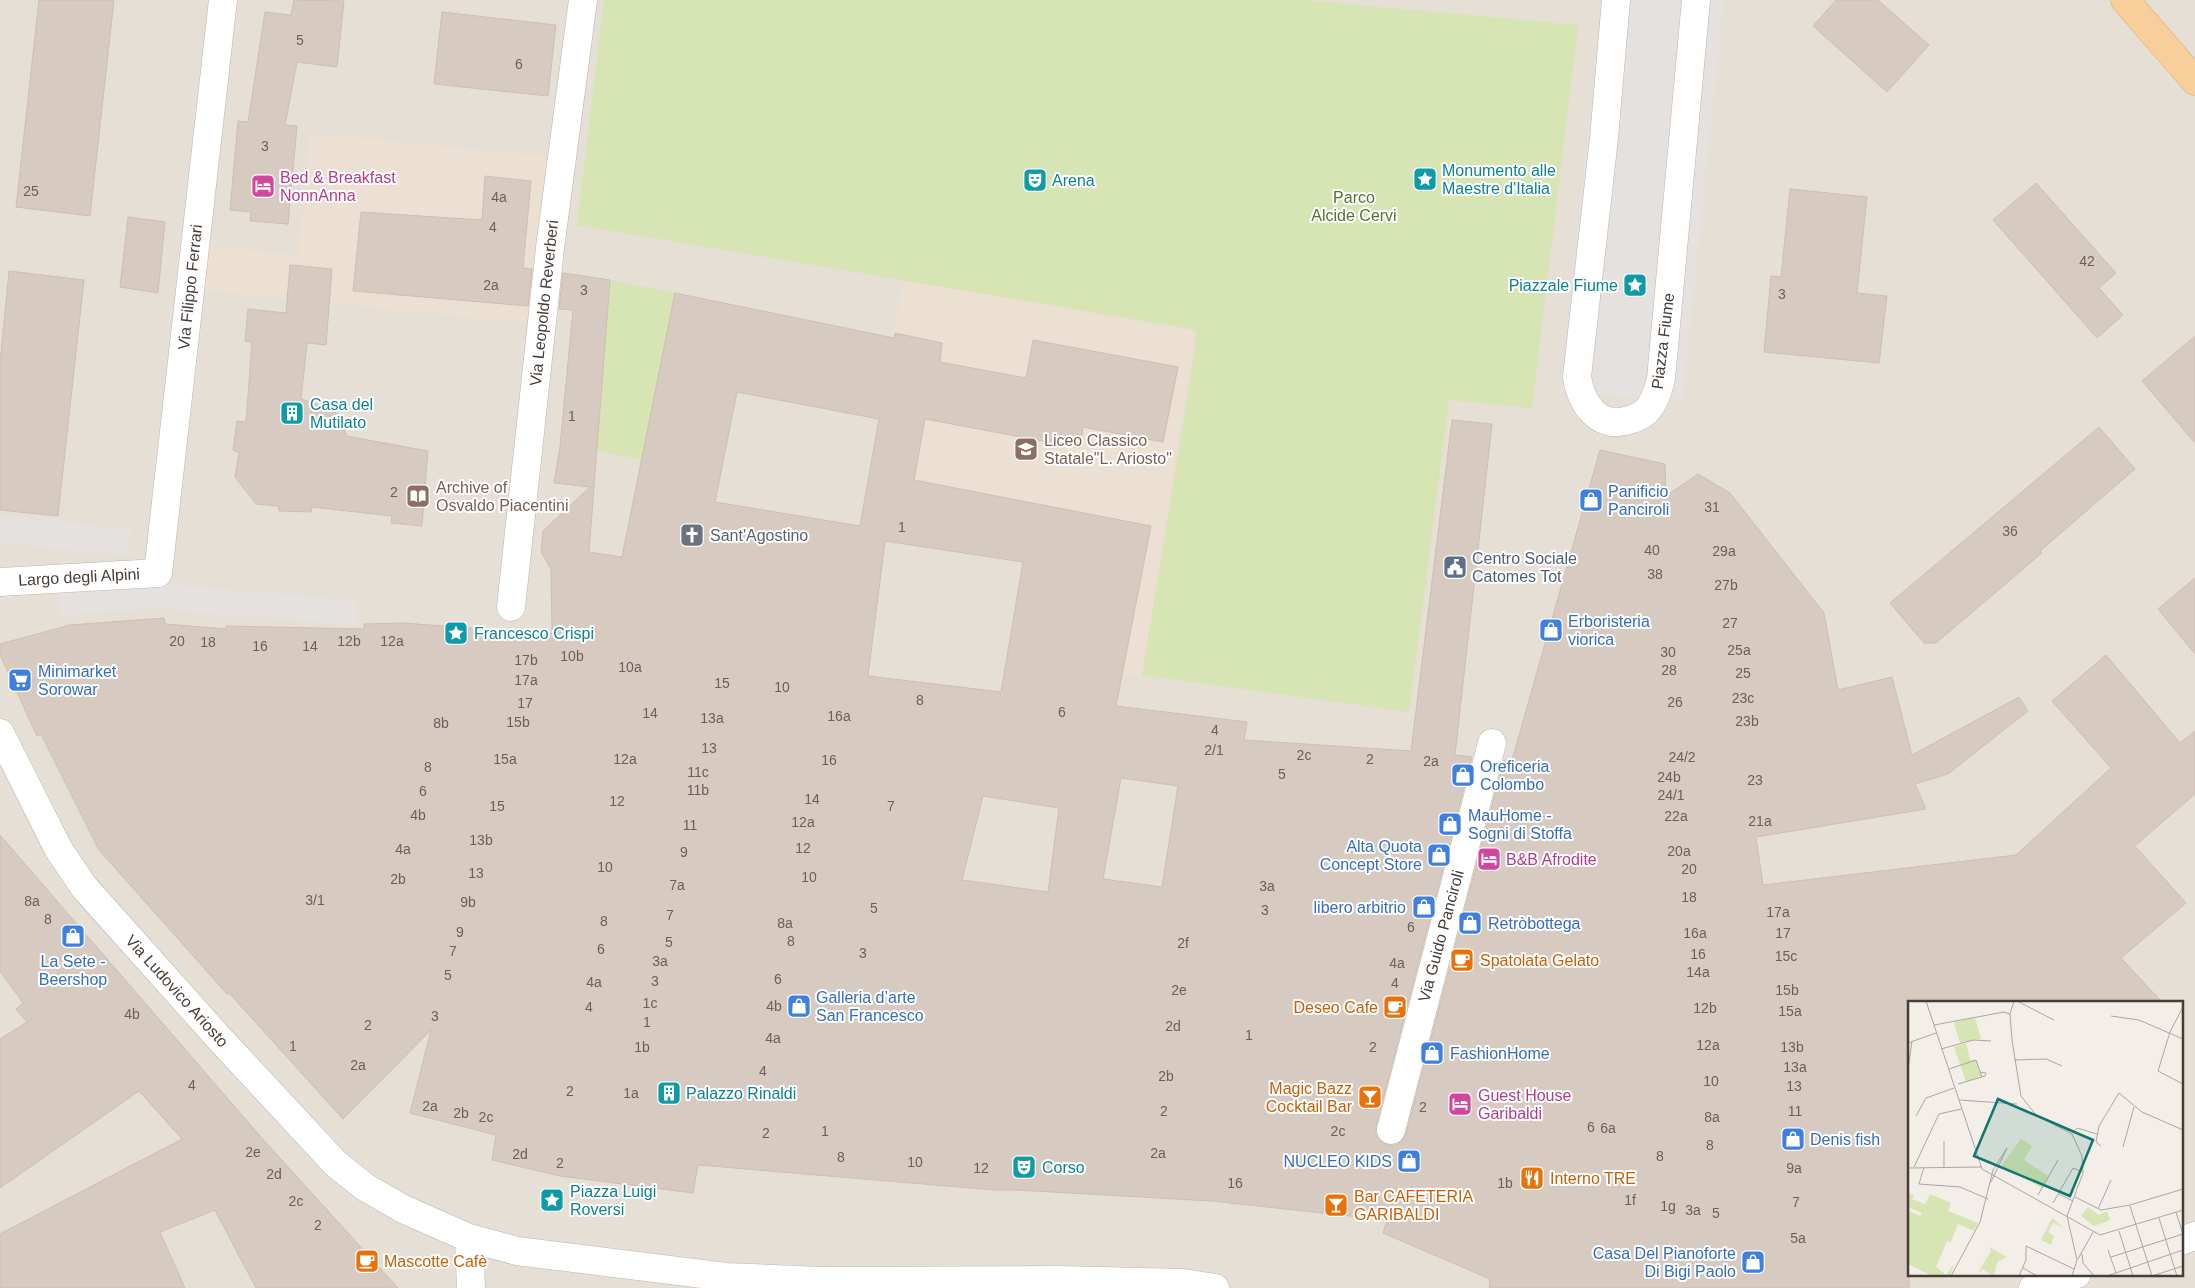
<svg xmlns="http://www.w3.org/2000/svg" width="2195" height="1288" font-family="Arial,sans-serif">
<rect width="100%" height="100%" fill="#f3eee8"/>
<path fill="#e6dfd6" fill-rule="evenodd" d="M0,0H2195V1288H0ZM1909,1002H2181V1274H1909Z"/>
<path fill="#ebe0d2" d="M310,133L552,157L535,324L201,290L206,246L298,255Z
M903,281L1196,330L1142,675H1122L1008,652L1023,562L858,537Z"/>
<path fill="#d6e5b3" d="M604,0H1300L1578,25L1532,408L1449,400L1409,712L1142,675L1193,362L1196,330L577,225Z
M610,280L675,293L642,460L597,450Z"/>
<path fill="#e4e1df" d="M1602,0H1724L1682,401L1560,392Z
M0,516L131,529L128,556L0,543Z
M158,584L358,600L356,625L157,609L59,615L57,590Z"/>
<path fill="#d7cac1" stroke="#cebeb1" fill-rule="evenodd" d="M39,0H114L90,216L16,207Z
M294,0L344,1L337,67L297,62L285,125L297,126L288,224L250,221L251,212L230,210L238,121L248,122L265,12L291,15Z
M1836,0H1878L1929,45L1887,92L1813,26Z
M442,12L556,25L548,96L434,84Z
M485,176L531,181L523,268L532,269L528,306L353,291L361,212L482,220Z
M2036,183L2116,273L2099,288L2123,315L2097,338L1993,220Z
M1790,189L1867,197L1857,293L1887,296L1879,363L1764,352L1771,276L1781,277Z
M128,217L165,222L158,293L120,287Z
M290,265L332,269L326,345L307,343L301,399L332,409L341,418L346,436L428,451L422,526L391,523L392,516L312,507L311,512L279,511L278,506L256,504L235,477L239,453L233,450L237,421L246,422L252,342L245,341L248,309L286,313Z
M9,271L84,280L58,516L0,510V363Z
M563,273L610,280L589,552L622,557L675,293L894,338L895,333L942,343L940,362L1026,378L1033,340L1178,367L1163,442L1083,427L1080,448L925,419L914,480L1151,526L1116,706L1247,722L1244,740L1411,751L1452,420L1492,424L1455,755L1472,757L1376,1126V1135L1380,1141L1387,1145H1396L1402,1141L1406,1134L1504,760H1512L1600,450L1665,464L1666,496L1698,474L1730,493L1824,613L1838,690L1892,677L1912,755L2019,697L2028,711L1948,774L1915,784L1926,809L1756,837L1763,885L2016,855L2111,768L2052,701L2106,655L2180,743L2195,731V794L2135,846L2186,903L2121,958L2162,1002H1909V1288H1489L1490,1279L1383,1233L1387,1220L1211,1201L1016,1190H994L698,1165L693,1193L560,1176L492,1160L496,1135L410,1113L431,1030L343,1119L229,993L227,994L99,850L41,734L37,736L0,655V644L70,625L164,618L165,624L226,629V626L364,629V624L403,623L552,634L551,569L541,552L543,531L590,487L554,483L560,447L573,310L559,309ZM737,392L879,419L860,526L715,502ZM885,541L1023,562L1001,692L868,676ZM1121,778L1178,786L1162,887L1103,879ZM983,796L1059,808L1048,892L962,880Z
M2195,336V443L2142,381Z
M2099,427L2135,469L2040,551L2042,553L1936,643H1924L1890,603Z
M2195,578V654L2158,609Z
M0,835L260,1136L398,1288H256L215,1210L160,1232L185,1288H0V1234L182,1139L139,1091L0,1188V1039L27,1022L16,1009L23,1003L0,971Z"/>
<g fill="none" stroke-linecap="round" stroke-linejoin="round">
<g stroke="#beb4ab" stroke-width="29">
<path id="minor" d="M1616,0L1604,138L1577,377C1581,404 1599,430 1629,420C1637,418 1644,415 1649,408C1656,399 1658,390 1661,379L1696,0
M0,582L158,573L223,0
M511,607L550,248L583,0
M0,733L59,850L84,887L218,1037L336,1164L365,1187L403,1209L469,1238L517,1251L726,1277L821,1281L1059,1280L1183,1283L1215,1288
M1391,1130L1492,743
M469,1238L471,1288
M2181,1241L2195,1236
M2033,1288L2077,1274"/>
</g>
<g stroke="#dda86c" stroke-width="29">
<path id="major" d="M2125,0L2195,81"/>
</g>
<use href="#minor" stroke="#fff" stroke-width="28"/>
<use href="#major" stroke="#f8ce9b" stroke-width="28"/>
</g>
<defs>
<g id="sight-square" transform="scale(1.25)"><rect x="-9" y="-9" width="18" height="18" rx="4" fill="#0f9aa8" stroke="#fff"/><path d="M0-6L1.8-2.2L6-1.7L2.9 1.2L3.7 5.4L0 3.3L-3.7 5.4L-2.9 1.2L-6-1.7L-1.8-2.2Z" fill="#fff"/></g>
<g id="theatre-square" transform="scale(1.25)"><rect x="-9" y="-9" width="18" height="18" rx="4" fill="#0f9aa8" stroke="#fff"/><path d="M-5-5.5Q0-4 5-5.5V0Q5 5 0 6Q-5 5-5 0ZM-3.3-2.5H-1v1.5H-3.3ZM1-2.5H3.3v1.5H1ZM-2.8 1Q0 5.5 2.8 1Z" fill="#fff"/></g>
<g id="hotel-square" transform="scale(1.25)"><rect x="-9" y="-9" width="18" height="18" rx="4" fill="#d1479c" stroke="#fff"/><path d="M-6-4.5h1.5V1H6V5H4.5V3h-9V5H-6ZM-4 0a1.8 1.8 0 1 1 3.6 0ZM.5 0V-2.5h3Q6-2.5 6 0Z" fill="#fff"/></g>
<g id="building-square" transform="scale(1.25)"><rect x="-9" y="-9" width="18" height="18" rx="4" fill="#0f9aa8" stroke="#fff"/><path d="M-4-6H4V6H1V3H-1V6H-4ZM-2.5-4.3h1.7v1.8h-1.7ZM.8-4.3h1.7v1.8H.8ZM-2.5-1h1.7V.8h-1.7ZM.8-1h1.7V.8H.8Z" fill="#fff"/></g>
<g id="school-square" transform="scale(1.25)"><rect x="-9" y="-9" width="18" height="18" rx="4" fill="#8d6e63" stroke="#fff"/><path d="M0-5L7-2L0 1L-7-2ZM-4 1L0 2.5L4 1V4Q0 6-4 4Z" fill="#fff"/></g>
<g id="library-square" transform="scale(1.25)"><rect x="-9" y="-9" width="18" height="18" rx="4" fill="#8d6e63" stroke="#fff"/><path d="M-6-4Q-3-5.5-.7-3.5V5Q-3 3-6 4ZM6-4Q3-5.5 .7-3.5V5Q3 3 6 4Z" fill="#fff"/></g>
<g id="shop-square" transform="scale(1.25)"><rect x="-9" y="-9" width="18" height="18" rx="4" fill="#3f7fe0" stroke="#fff"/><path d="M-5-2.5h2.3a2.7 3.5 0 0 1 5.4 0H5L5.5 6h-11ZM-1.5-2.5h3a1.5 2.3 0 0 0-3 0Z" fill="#fff"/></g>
<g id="church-square" transform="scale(1.25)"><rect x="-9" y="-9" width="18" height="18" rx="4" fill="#6b7280" stroke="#fff"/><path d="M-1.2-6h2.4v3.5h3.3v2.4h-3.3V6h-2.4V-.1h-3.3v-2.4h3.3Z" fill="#fff"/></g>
<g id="civic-square" transform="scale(1.25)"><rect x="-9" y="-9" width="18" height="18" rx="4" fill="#5c6f8a" stroke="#fff"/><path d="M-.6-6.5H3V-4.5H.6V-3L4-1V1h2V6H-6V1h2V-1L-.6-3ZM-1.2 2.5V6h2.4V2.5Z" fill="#fff"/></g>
<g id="supermarket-square" transform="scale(1.25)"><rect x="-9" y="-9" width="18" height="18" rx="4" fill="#3f7fe0" stroke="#fff"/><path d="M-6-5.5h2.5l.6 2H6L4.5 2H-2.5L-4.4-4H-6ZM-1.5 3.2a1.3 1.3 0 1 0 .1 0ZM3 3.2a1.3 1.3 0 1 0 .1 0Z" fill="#fff"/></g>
<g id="cafe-square" transform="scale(1.25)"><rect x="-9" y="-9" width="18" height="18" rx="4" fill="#e8710a" stroke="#fff"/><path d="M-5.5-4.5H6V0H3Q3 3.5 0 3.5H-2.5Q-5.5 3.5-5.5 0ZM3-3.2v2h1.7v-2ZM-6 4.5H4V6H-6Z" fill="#fff"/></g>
<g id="bar-square" transform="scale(1.25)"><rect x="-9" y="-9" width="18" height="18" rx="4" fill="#e8710a" stroke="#fff"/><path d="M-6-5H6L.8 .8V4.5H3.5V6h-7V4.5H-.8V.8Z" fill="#fff"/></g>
<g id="restaurant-square" transform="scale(1.25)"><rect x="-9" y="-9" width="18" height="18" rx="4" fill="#e8710a" stroke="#fff"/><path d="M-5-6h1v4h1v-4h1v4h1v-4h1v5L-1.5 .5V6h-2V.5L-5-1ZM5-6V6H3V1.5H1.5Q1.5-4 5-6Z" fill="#fff"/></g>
</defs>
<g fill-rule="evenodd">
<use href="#sight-square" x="1425" y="179"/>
<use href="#theatre-square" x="1035" y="180"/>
<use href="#hotel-square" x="263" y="186"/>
<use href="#sight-square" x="1635" y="285"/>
<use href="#building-square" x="292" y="413"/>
<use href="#school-square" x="1026" y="449"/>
<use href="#library-square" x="418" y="496"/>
<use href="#shop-square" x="1591" y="500"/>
<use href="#church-square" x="692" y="535"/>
<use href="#civic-square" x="1455" y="567"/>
<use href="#shop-square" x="1551" y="630"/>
<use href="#sight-square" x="456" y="633"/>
<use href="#supermarket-square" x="20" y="680"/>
<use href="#shop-square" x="1463" y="775"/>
<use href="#shop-square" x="1450" y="824"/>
<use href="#shop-square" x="1439" y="855"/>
<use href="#hotel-square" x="1489" y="859"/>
<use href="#shop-square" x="1424" y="907"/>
<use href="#shop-square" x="1470" y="923"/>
<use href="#shop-square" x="73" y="936"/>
<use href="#cafe-square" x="1462" y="960"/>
<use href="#shop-square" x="799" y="1006"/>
<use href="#cafe-square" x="1395" y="1007"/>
<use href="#shop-square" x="1432" y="1053"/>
<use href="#building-square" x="669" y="1093"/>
<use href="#bar-square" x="1370" y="1097"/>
<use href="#hotel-square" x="1460" y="1104"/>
<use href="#shop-square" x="1793" y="1139"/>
<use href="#shop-square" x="1409" y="1161"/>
<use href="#theatre-square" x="1024" y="1167"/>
<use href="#restaurant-square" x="1532" y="1178"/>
<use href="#sight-square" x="552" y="1200"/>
<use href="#bar-square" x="1336" y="1205"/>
<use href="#cafe-square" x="367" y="1261"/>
<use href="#shop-square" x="1753" y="1262"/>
</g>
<g text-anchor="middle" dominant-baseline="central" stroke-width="4" stroke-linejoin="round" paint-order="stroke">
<g font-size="14" fill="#6a605a">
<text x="300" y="40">5</text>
<text x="519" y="64">6</text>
<text x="265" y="146">3</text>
<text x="31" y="191">25</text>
<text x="499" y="197">4a</text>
<text x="493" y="227">4</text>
<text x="2087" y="261">42</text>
<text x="491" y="285">2a</text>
<text x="584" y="290">3</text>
<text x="1782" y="294">3</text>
<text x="572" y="416">1</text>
<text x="394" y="492">2</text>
<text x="1712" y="507">31</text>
<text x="902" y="527">1</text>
<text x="2010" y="531">36</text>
<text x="1652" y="550">40</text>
<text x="1724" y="551">29a</text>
<text x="1655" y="574">38</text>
<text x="1726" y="585">27b</text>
<text x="1730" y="623">27</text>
<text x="177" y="641">20</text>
<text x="349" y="641">12b</text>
<text x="392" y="641">12a</text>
<text x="208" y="642">18</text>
<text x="260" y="646">16</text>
<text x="310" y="646">14</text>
<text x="1739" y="650">25a</text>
<text x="1668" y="652">30</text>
<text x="572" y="656">10b</text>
<text x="526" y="660">17b</text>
<text x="630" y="667">10a</text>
<text x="1669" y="670">28</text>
<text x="1743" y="673">25</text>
<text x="526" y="680">17a</text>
<text x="722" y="683">15</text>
<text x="782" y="687">10</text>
<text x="1743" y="698">23c</text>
<text x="920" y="700">8</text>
<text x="1675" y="702">26</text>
<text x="525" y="703">17</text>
<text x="1062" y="712">6</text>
<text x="650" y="713">14</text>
<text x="839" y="716">16a</text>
<text x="712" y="718">13a</text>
<text x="1747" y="721">23b</text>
<text x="518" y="722">15b</text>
<text x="441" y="723">8b</text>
<text x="1215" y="730">4</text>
<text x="709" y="748">13</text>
<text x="1214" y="750">2/1</text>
<text x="1304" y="755">2c</text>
<text x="1682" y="757">24/2</text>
<text x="505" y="759">15a</text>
<text x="625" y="759">12a</text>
<text x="1370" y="759">2</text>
<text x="829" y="760">16</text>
<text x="1431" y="761">2a</text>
<text x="428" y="767">8</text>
<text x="698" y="772">11c</text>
<text x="1282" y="774">5</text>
<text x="1669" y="777">24b</text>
<text x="1755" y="780">23</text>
<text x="698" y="790">11b</text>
<text x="423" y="791">6</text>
<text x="1671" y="795">24/1</text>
<text x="812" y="799">14</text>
<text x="617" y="801">12</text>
<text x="497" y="806">15</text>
<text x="891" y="806">7</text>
<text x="418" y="815">4b</text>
<text x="1676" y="816">22a</text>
<text x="1760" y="821">21a</text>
<text x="803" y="822">12a</text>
<text x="690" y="825">11</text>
<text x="481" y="840">13b</text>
<text x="803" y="848">12</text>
<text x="403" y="849">4a</text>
<text x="1679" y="851">20a</text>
<text x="684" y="852">9</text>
<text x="605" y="867">10</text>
<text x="1689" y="869">20</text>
<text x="476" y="873">13</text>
<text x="809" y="877">10</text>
<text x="398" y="879">2b</text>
<text x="677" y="885">7a</text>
<text x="1267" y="886">3a</text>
<text x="1689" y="897">18</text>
<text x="315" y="900">3/1</text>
<text x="32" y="901">8a</text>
<text x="468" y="902">9b</text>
<text x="874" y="908">5</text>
<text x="1265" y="910">3</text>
<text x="1778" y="912">17a</text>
<text x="670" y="915">7</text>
<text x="48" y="919">8</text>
<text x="604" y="921">8</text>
<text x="785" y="923">8a</text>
<text x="1411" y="927">6</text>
<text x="460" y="932">9</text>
<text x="1695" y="933">16a</text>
<text x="1783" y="933">17</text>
<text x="791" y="941">8</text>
<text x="669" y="942">5</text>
<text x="1183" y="943">2f</text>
<text x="601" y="949">6</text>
<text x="453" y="951">7</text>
<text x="863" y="953">3</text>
<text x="1698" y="954">16</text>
<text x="1786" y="956">15c</text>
<text x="660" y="961">3a</text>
<text x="1397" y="963">4a</text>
<text x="1698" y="972">14a</text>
<text x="448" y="975">5</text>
<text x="778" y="979">6</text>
<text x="655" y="981">3</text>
<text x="594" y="982">4a</text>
<text x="1395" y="983">4</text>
<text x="1179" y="990">2e</text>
<text x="1787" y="990">15b</text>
<text x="650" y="1003">1c</text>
<text x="774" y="1006">4b</text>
<text x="589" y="1007">4</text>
<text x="1705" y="1008">12b</text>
<text x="1790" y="1011">15a</text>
<text x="132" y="1014">4b</text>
<text x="435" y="1016">3</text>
<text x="647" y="1022">1</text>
<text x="368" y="1025">2</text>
<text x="1173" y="1026">2d</text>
<text x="1249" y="1035">1</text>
<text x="773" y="1038">4a</text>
<text x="1708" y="1045">12a</text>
<text x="293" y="1046">1</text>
<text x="642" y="1047">1b</text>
<text x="1373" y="1047">2</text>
<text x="1792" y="1047">13b</text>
<text x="358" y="1065">2a</text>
<text x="1795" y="1067">13a</text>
<text x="763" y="1071">4</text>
<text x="1166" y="1076">2b</text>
<text x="1711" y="1081">10</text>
<text x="192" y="1085">4</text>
<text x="1794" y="1086">13</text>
<text x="570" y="1091">2</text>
<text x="631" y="1093">1a</text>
<text x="430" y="1106">2a</text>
<text x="1423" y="1107">2</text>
<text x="1164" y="1111">2</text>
<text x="1795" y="1111">11</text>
<text x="461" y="1113">2b</text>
<text x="486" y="1117">2c</text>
<text x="1712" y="1117">8a</text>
<text x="1591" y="1127">6</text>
<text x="1608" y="1128">6a</text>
<text x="825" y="1131">1</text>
<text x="1338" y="1131">2c</text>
<text x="766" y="1133">2</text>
<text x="1710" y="1145">8</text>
<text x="253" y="1152">2e</text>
<text x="1158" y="1153">2a</text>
<text x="520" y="1154">2d</text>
<text x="1660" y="1156">8</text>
<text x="841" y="1157">8</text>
<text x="915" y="1162">10</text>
<text x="560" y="1163">2</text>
<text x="981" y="1168">12</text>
<text x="1794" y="1168">9a</text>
<text x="274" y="1174">2d</text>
<text x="1235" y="1183">16</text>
<text x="1505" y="1183">1b</text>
<text x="1630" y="1200">1f</text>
<text x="296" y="1201">2c</text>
<text x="1796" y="1202">7</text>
<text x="1668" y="1206">1g</text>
<text x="1693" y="1210">3a</text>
<text x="1716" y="1213">5</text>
<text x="318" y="1225">2</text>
<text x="1798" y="1238">5a</text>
</g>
<g font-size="16" fill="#0d838f" stroke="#fff" text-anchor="start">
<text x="1442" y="170">Monumento alle<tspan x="1442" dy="18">Maestre d'Italia</tspan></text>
<text x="1052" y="180">Arena</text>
<text x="1618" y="285" text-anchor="end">Piazzale Fiume</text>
<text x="310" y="404">Casa del<tspan x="310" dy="18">Mutilato</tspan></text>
<text x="474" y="633">Francesco Crispi</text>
<text x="686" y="1093">Palazzo Rinaldi</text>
<text x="1042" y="1167">Corso</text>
<text x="570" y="1191">Piazza Luigi<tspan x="570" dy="18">Roversi</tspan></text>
</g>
<g font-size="16" fill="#b23c85" stroke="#fff" text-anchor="start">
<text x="280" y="177">Bed &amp; Breakfast<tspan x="280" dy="18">NonnAnna</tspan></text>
<text x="1506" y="859">B&amp;B Afrodite</text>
<text x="1478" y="1095">Guest House<tspan x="1478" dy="18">Garibaldi</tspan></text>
</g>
<g font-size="16" fill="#54742d" stroke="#fff">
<text x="1354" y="197">Parco<tspan x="1354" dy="18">Alcide Cervi</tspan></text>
</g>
<g font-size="16" fill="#463d37" stroke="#fff">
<text transform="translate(190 287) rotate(-84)">Via Filippo Ferrari</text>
<text transform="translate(544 303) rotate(-84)">Via Leopoldo Reverberi</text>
<text transform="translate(1663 341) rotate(-83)">Piazza Fiume</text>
<text transform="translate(79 577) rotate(-3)">Largo degli Alpini</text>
<text transform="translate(1441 936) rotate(-75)">Via Guido Panciroli</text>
<text transform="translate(177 991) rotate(48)">Via Ludovico Ariosto</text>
</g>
<g font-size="16" fill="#785e54" stroke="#fff" text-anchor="start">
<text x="1044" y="440">Liceo Classico<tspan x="1044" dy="18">Statale"L. Ariosto"</tspan></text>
<text x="436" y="487">Archive of<tspan x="436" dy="18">Osvaldo Piacentini</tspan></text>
</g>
<g font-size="16" fill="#366cbe" stroke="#fff" text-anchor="start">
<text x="1608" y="491">Panificio<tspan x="1608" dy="18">Panciroli</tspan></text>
<text x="1568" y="621">Erboristeria<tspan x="1568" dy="18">viorica</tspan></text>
<text x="38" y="671">Minimarket<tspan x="38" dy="18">Sorowar</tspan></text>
<text x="1480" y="766">Oreficeria<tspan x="1480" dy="18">Colombo</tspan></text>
<text x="1468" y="815">MauHome -<tspan x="1468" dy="18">Sogni di Stoffa</tspan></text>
<text x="1422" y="846" text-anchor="end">Alta Quota<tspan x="1422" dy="18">Concept Store</tspan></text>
<text x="1406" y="907" text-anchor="end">libero arbitrio</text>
<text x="1488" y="923">Retròbottega</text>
<text x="73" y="961" text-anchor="middle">La Sete -<tspan x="73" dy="18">Beershop</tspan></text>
<text x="816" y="997">Galleria d’arte<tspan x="816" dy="18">San Francesco</tspan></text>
<text x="1450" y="1053">FashionHome</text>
<text x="1810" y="1139">Denis fish</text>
<text x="1392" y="1161" text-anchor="end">NUCLEO KIDS</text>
<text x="1736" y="1253" text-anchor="end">Casa Del Pianoforte<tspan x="1736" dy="18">Di Bigi Paolo</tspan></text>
</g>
<g font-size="16" fill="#5b616d" stroke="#fff" text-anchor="start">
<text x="710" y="535">Sant'Agostino</text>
</g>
<g font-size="16" fill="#4e5e75" stroke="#fff" text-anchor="start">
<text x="1472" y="558">Centro Sociale<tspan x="1472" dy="18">Catomes Tot</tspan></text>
</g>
<g font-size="16" fill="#c56008" stroke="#fff" text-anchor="start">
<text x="1480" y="960">Spatolata Gelato</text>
<text x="1378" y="1007" text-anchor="end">Deseo Cafe</text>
<text x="1352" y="1088" text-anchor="end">Magic Bazz<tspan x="1352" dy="18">Cocktail Bar</tspan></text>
<text x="1550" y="1178">Interno TRE</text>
<text x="1354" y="1196">Bar CAFETERIA<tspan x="1354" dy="18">GARIBALDI</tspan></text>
<text x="384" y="1261">Mascotte Cafè</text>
</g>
</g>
<g transform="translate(1908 1001)">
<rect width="275" height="275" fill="#f3eee8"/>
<path d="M67,17L73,38L52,42L47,26L36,30L47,26L46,21ZM58,42L62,59H68L74,76L58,81L46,46ZM113,138L124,145L116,159L140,175L134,187L93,165ZM0,192L6,194L4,198L17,203L22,193L43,202L40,210L70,222L66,230L50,223L43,241L39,240L28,266L38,274L46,263L42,275H24L0,263V209L12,215L14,212L0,206ZM180,206L191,214L199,210L202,219L186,225L173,215ZM144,217L155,226L145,222L140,231L146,235L143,244L133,239ZM81,246L99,256L90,260L85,275L75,268L72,271L71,270L83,250Z" fill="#d6e5b3"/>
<path fill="none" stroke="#aea7a1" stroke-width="1" d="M18,0L74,168L192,234L275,209M106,0L102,13L104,39L113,95L128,114L164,133L174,155L175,172L159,215M109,0L146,19M275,6L262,31L250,70L275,83M203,15L231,19L275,38M26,24L96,11L102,13M0,42L28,32M33,48L65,39L83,40M106,59L138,58L154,65M0,68L4,40M41,68L68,59L74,76M50,83L77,75L78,72L72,71M51,99L109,103M8,115L18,97L46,87M164,132L169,127L189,133M193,145L188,141L191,125L211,92L234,111L275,129M215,146L226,106M6,166L31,113L53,108M16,166L11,183L52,186L80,198M36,166V140M0,167L73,166M151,193L165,200M130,194L150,159M167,196L193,209L222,204L275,188M145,202L165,167L175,171M222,205L244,275M190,208L203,179M268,211L275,233M159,215L169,259L164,275M251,217L269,275M211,230L225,275M200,249L208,272M174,253L175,262L186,275M203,256L275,233M170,258L185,231M115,267L129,275M43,275L72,221L85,169L99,147L83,181M111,275L118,259V245L166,268M199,275L275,249M244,275L275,265"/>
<path fill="#0f766e" fill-opacity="0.15" stroke="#0f766e" stroke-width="2.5" d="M90,98L185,139L162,195L66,155Z"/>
<rect width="275" height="275" fill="none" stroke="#463d37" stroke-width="2.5"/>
</g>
</svg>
